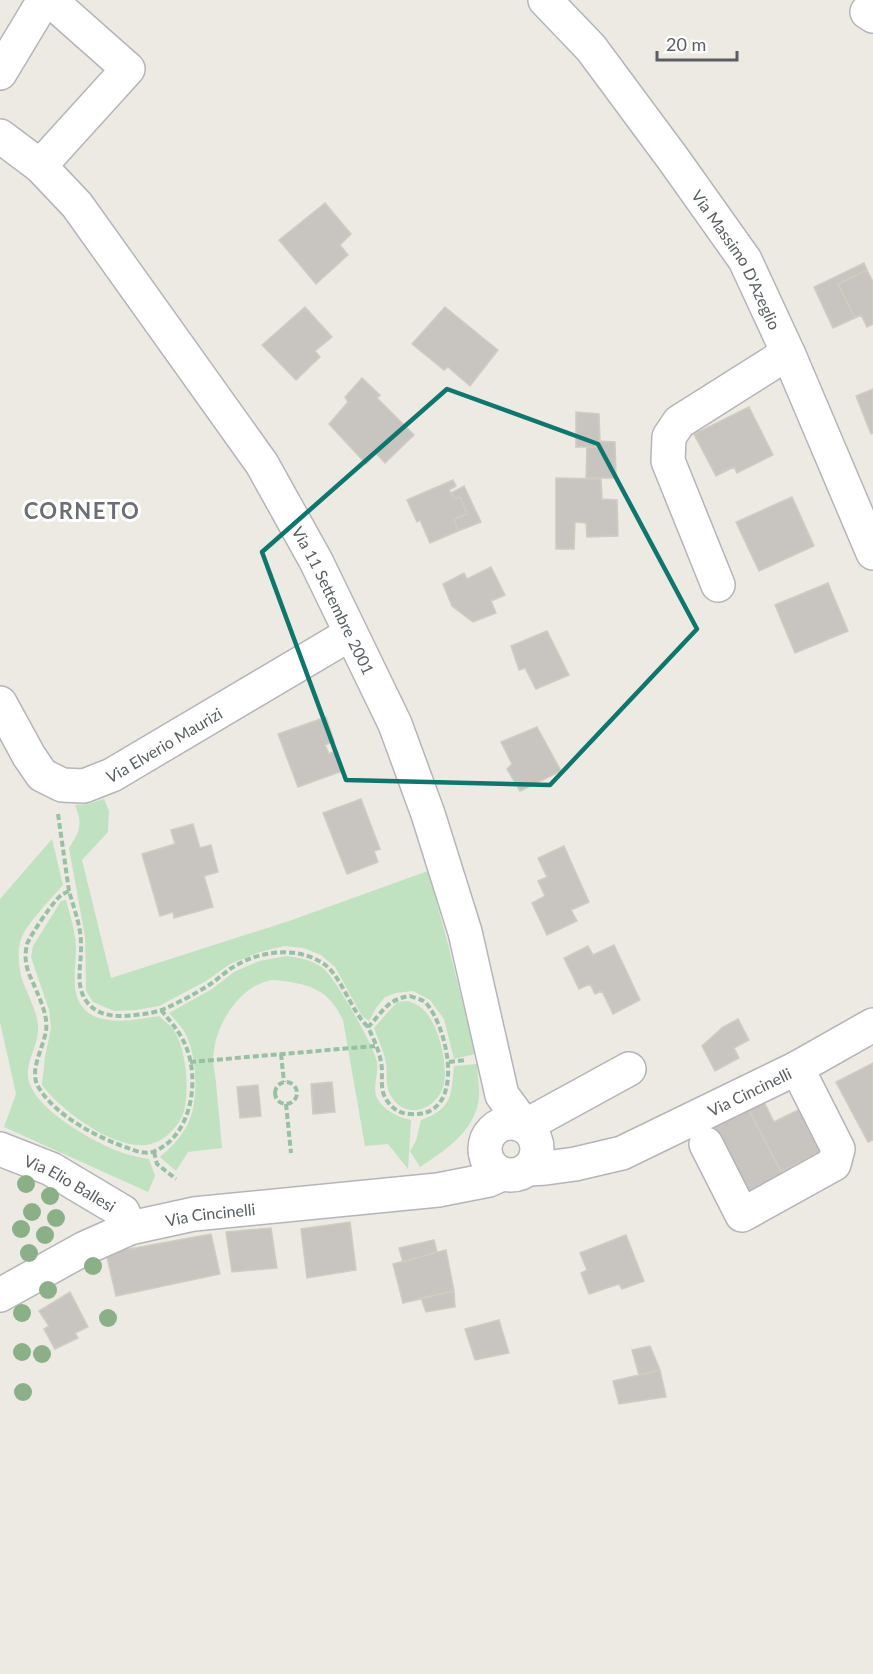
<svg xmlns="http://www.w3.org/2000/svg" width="873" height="1674" font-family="Lato,sans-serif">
<rect width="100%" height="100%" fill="#eceae2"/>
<path fill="#c0e2c0" d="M104,799L109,811L108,832L82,860L111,978L289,921L428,871L448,944L475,1054L454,1059L444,1019L430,1000L413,991L396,993L385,997L376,1008L369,1021L362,1016L335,967L321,955L304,948L284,946L260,952L230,964L206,981L159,1006L136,1010L114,1011L93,1002L86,991L85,937L69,848C80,832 83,824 75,805L88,804Z
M52,839L63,885C51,899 27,923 21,939C17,950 19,966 21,976C26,992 36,1008 38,1024C40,1044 26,1059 28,1077C32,1108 92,1141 118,1151C127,1155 139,1157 149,1159L155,1176L148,1192L4,1127L16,1094L0,1022V899Z
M66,900C70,915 75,930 76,946C76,960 74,973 75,987C80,1031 129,1021 159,1016C164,1021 172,1026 175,1032C187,1052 192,1103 179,1122C172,1132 163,1141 151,1144C117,1153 60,1110 42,1085L45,1057L51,1028L49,1010L31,957L33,946L61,901Z
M287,956C301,958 314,960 325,970C338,983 373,1044 377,1062C379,1073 372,1088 377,1098C384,1111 398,1117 411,1120L408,1169L388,1144L365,1146L343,1020C331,995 317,986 290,982C284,981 278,980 272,980C241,985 217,1022 214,1051C212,1061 215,1073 216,1083C218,1105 220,1126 222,1148L188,1152L176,1171L160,1157C171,1147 183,1136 189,1121C199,1099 197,1052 184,1031C180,1025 174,1019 169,1013L212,989L234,972L259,961Z
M408,1001C412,1003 417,1004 420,1007C438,1019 448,1063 444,1084C438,1108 409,1121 393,1099C384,1087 388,1076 386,1063C384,1052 378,1039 374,1028L397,1002Z
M477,1064C477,1074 480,1086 479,1097C476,1130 446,1150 420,1167L410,1151L416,1141L421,1120C453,1108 451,1096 454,1066Z"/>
<path fill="#c8c5c0" stroke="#d0ccc1" stroke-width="1.5" d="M325,203L351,234L340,245L348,255L316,284L279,240Z
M864,263L867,270L838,284L855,318L833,328L814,287Z
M867,270L873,282V324L867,327L861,315L855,318L838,284Z
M305,307L332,337L315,351L320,357L296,380L262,345Z
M445,307L498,350L470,386L448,367L444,370L412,344Z
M362,378L380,395L377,398L414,435L385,463L376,453L366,464L329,424L348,402L345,397Z
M873,389V433L871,434L856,396Z
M749,407L773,455L737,473L734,467L716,476L694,434Z
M576,412L599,414L600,441H597V447H576Z
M597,441L615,442L616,478H586L587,447H597Z
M556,478L601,479L602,499L617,500L618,536L587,537L586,523L575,522L574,549H556Z
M453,480L456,486L449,490L455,499L460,497L467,514L454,519L458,531L430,543L420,520L417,522L407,500Z
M464,486L481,522L458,531L454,519L467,514L460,497L455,499L451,493Z
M792,497L814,546L759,571L736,522Z
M491,567L505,595L491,601L496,613L473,622L452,606L443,584L464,573L467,579Z
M828,583L848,631L795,653L775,605Z
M547,631L569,675L536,689L525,668L519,670L511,646Z
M326,717L334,741L325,745L329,754L335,751L342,771L298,787L278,734Z
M537,727L561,771L520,791L507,769L512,764L501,742Z
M361,799L380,849L374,851L378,862L347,874L323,813Z
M193,824L200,848L211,845L218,872L204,876L213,907L174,918L173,912L160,916L142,854L175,844L171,830Z
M564,846L589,902L571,910L577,921L547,935L532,903L545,896L538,881L547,877L538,858Z
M614,945L640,1000L613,1014L602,991L595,994L590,984L579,989L564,958L588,946L593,955Z
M738,1019L749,1040L734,1048L739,1058L715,1071L702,1046L723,1027Z
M873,1063V1140L868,1142L836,1082Z
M332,1082L335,1112L313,1114L311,1084Z
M258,1085L261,1116L240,1118L237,1087Z
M763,1100L774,1122L800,1109L822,1151L781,1172L748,1108Z
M748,1108L786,1181L746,1204L707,1130Z
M350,1222L356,1270L307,1278L301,1229Z
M271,1228L277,1268L232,1272L226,1232Z
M211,1234L220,1274L116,1296L106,1253Z
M626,1235L644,1281L622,1289L619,1284L589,1294L581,1273L587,1270L580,1253Z
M434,1240L437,1252L403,1262L399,1248Z
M446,1250L454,1291L403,1303L393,1264Z
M454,1291L455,1307L426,1312L421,1298Z
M70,1292L88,1327L75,1333L78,1338L55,1349L44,1329L49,1326L39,1311Z
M499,1320L509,1353L475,1360L465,1329Z
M650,1346L660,1370L639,1375L632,1350Z
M660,1370L666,1397L619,1404L613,1381Z"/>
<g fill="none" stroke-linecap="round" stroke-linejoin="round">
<g stroke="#b3b5b9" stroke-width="36">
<g id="minor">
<path id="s1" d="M545,0L591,48L674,160L745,260L789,355L873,553"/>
<path d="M867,12L873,16"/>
<path d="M0,73L44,0"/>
<path id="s2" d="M0,136L40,166L77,205L262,464L316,561L395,724L428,814L465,932L502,1095L525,1126L629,1069"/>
<path d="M40,166L128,69L50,0"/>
<path d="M718,585L668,461L669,437L679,422L777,360L789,355"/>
<path id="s3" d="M0,703L29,756L42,775L62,785L84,786L112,775L350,634"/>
<circle cx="511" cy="1149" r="26"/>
<path d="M706,1144L742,1215L834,1164L838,1149L797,1068"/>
<path id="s4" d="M0,1149L51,1169L123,1212L130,1228"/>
<path id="s5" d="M529,1169L546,1168L575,1164L622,1153L797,1068L873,1025"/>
<path id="s6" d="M0,1295L85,1248L130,1228L194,1214L438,1190L489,1180L502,1174"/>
</g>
</g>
<path stroke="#98c0a4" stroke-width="4" stroke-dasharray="6 3" stroke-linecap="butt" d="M58,814L69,891
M410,996C415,998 422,999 426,1003C449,1029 467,1118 411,1114C401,1114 394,1110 388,1102C378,1090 384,1076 381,1062C379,1050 373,1038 368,1027C383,1012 387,999 410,996Z
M161,1010C172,1023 183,1036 188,1052C199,1085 190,1136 155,1151C146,1155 136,1151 128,1148C98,1138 56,1116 39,1088C28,1072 43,1049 46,1031C48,1018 42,1004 37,992C33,982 27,972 26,962C25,957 26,948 27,944C32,933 52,903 61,895C63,894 67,892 69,891C74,909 81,926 81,944C82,964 74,985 87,1002C96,1014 110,1016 123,1016C137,1015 151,1014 164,1009C180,1002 197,993 212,983C218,979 224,973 230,969C257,951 296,945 324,964C342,977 351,1011 368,1027
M281,1054L284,1082
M190,1062L375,1046
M449,1062L466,1060
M275 1093a11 11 0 1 1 22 0a11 11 0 1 1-22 0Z
M286,1104L291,1153
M154,1152L157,1164L176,1179"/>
<use href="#minor" stroke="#fff" stroke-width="33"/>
</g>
<g fill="#8bb088">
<circle cx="26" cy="1184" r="9"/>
<circle cx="50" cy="1196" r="9"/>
<circle cx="32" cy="1212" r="9"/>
<circle cx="56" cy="1218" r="9"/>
<circle cx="21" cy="1229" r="9"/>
<circle cx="45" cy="1235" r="9"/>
<circle cx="29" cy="1253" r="9"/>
<circle cx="93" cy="1266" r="9"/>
<circle cx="48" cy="1290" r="9"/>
<circle cx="22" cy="1313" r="9"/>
<circle cx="108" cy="1318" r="9"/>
<circle cx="22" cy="1352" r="9"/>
<circle cx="42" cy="1354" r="9"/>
<circle cx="23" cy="1392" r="9"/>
</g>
<path fill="none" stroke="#0f766e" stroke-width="4.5" stroke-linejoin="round" d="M447,389L598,444L697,629L550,785L346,780L262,552Z"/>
<g text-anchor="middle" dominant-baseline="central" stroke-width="6" stroke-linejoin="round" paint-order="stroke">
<g font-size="16" fill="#5a5e62" stroke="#fff">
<text stroke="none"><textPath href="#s1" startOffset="324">Via Massimo D'Azeglio</textPath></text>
<text stroke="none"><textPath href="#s2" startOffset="576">Via 11 Settembre 2001</textPath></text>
<text stroke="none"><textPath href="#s3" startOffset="218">Via Elverio Maurizi</textPath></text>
<text stroke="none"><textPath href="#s5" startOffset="236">Via Cincinelli</textPath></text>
<text stroke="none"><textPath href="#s4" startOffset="78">Via Elio Ballesi</textPath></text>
<text stroke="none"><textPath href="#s6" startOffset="228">Via Cincinelli</textPath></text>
</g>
<g font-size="22" font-weight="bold" letter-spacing="1.5" fill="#6b6f74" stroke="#fff">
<text x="82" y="510">CORNETO</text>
</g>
</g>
<path d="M657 51v9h80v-9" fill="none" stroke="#5a5e62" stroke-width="3"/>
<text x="666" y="51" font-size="18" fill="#5a5e62" stroke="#ffffff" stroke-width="4.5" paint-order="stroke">20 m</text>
</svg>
